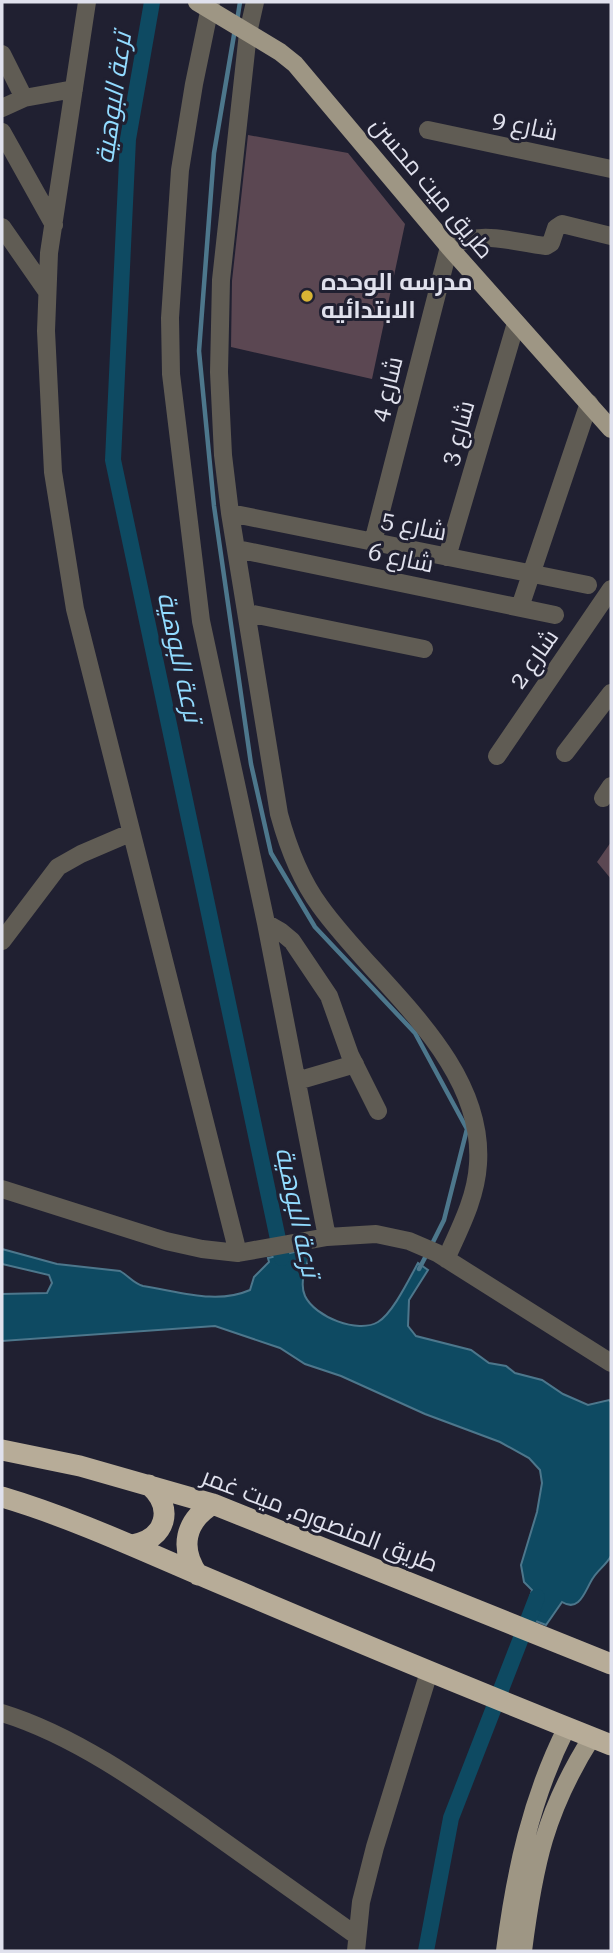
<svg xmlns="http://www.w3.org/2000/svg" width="613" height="1953" font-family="'Roboto Serif',Cairo,serif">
<rect width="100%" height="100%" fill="#202031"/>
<path fill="#0e4a62" stroke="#4d778c" stroke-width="2" d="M2,1249L57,1264L120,1271C129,1276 133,1283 143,1286C178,1291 216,1305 250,1290L254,1277L269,1262L268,1258L303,1250L304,1253L310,1254C306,1267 299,1283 305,1296C315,1317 358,1334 378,1322C393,1313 409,1279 418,1263L428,1270L409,1300L408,1326L416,1336L471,1350L489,1363L506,1366L515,1373L542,1380L563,1394L588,1405L609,1400L611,1402V1556C606,1565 598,1570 593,1578C585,1590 580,1613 562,1602L546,1625L525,1617L532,1590L524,1582L521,1565L537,1512L542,1483L540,1470L529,1458L500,1442L425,1414L341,1376L305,1364L280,1348L215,1326L2,1341V1294L47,1293L52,1283L49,1275L2,1264Z"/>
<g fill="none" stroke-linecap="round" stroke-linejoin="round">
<path stroke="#4d778c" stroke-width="4.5" d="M237,21L240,2
M235,29L214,153L199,351L214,506L251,764L271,853L315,927L415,1033L467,1129L444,1220L432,1244
M419,1269L428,1252"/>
<path stroke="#0e4a62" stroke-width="16" d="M152,2L128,139L113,460L282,1258
M426,1951L451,1818L537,1597"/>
</g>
<path fill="#5b4752" d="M248,135L348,153L405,224L372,379L231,347L232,281Z
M611,842V879L597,862Z"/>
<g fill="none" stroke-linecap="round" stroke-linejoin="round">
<path stroke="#605c54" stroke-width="18" d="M87,2L49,253L46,331L53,472L75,609L238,1253
M211,2L194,84L180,170L170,318L171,374L201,621L266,923L327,1237
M255,2L248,33L221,280L219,372L223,455L230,513L279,814C288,847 300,879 320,906C375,983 485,1060 478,1164C476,1198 460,1228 446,1259
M2,54L24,98
M2,108L24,98L74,89
M428,130L611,169
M2,132L54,225
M2,227L46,290
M230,513L588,585
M373,542L449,247C482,229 511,242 546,246L551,243L556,228L562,224L611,236
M237,549L555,615
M447,557L516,323
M520,607L589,403
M248,613L424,649
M565,753L611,693
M497,756L611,589
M603,798L611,786
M266,923L280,931L292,941L329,996L350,1055L378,1111
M2,941L58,867L81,854L130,833
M297,1081L355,1064
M2,1189L166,1241L202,1249L238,1253L327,1237L376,1234L409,1241L437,1253L611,1363
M2,1713C74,1735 144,1785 205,1828C255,1864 306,1900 357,1936
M356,1951L361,1902L375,1847L429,1672"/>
<path stroke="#9e9684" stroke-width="18" d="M197,2L280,52L295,64L449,247L611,429
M505,1951C515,1873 531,1798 567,1727
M523,1951C534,1865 545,1811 592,1737"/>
<path stroke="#b7ac98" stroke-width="21" d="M2,1450L80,1466L213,1504L611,1664
M2,1497C83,1521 160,1559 238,1591C362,1644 486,1695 611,1745
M132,1545C166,1539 175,1508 149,1485
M198,1575C179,1548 185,1521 213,1504"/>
</g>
<circle fill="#d8b434" stroke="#202031" stroke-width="2.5" cx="307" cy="296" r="7"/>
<g text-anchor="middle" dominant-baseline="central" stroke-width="6" stroke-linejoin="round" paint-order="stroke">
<g font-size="24" fill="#e0e1ed" stroke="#202031">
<text transform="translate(525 126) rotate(12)">شارع 9</text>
<text transform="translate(432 188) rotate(50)">طريق ميت محسن</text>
<text transform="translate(387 389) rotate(-76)">شارع 4</text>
<text transform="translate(458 433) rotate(-74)">شارع 3</text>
<text transform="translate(414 526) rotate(12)">شارع 5</text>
<text transform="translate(401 558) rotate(12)">شارع 6</text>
<text transform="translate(534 659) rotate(-55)">شارع 2</text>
<text transform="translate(320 1520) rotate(21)">طريق المنصوره, ميت غمر</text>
</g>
<g font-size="24" font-weight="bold" fill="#e0e1ed" stroke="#202031" text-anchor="start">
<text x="321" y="282">مدرسه الوحده<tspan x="321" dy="28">الابتدائيه</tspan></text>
</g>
<g font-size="26" font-style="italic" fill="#92dbff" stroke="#202031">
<text transform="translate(113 98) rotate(-82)">ترعة البوهية</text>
<text transform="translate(180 657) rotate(78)">ترعة البوهية</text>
<text transform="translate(298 1212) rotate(78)">ترعة البوهية</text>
</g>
</g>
<rect width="613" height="1953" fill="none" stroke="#e0e1ed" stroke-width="7"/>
</svg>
